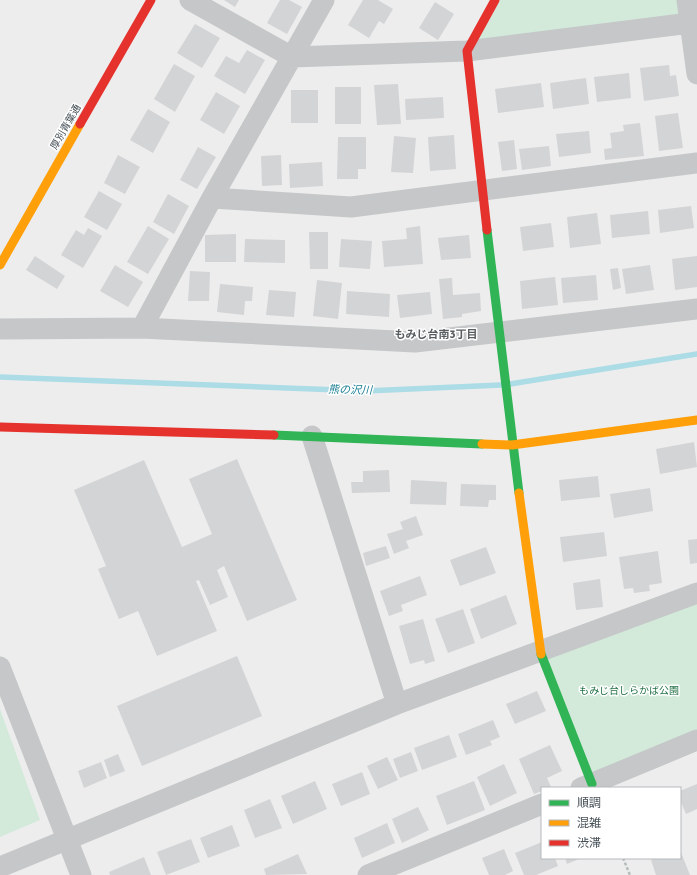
<svg xmlns="http://www.w3.org/2000/svg" width="697" height="875" font-family="Signika,'Noto Sans JP',sans-serif">
<rect width="100%" height="100%" fill="#ededed"/>
<path fill="#d3eadb" d="M495,0H687L690,23L467,51Z
M697,593V740L592,784L539,650Z
M0,709L40,820L0,837Z"/>
<g fill="none" stroke-linecap="round" stroke-linejoin="round">
<path stroke="#acdce5" stroke-width="5.5" d="M0,377L365,391L501,385
M510,384L697,354"/>
</g>
<path fill="#d3d4d6" d="M224,0H239L235,7Z
M280,0H289L302,7L287,34L267,23Z
M363,0H378L393,9L384,24L379,21L369,38L348,25Z
M435,2L454,14L438,40L419,28Z
M195,24L220,38L202,68L177,53Z
M247,50L265,60L245,94L214,76L226,56L239,63Z
M174,64L195,76L175,112L154,99Z
M669,65L670,76L676,75L679,96L644,101L640,68Z
M629,73L631,98L597,102L594,77Z
M586,78L589,104L553,109L550,83Z
M541,83L544,107L498,113L495,89Z
M398,84L401,124L377,125L374,85Z
M335,87H361V124H335Z
M291,90H318V123H291Z
M216,92L240,106L224,134L200,120Z
M443,97L444,118L406,120L405,99Z
M148,109L170,122L153,153L130,140Z
M678,113L683,148L659,151L655,116Z
M640,123L644,156L605,160L604,149L612,148L610,133L624,131L623,125Z
M589,131L591,153L559,157L556,134Z
M454,135L456,169L430,171L428,137Z
M394,136L416,138L413,173L391,172Z
M338,137H366V169H358V179H337Z
M514,140L517,169L502,171L498,142Z
M549,146L551,166L522,170L519,149Z
M198,147L216,157L197,189L180,180Z
M118,155L140,167L125,194L104,183Z
M281,155L282,185L262,186L261,156Z
M322,162L323,186L290,188L289,164Z
M99,191L122,204L107,230L84,217Z
M168,194L189,206L174,234L153,222Z
M691,206L694,228L660,233L658,210Z
M648,211L650,234L612,238L610,215Z
M597,213L601,244L570,248L567,217Z
M551,223L554,247L523,251L520,227Z
M148,226L169,239L148,274L127,262Z
M420,226L423,264L384,267L382,241L407,239L406,228Z
M88,228L102,236L83,268L61,255L76,230L84,235Z
M309,232H328V269H310Z
M236,234V262H205V235Z
M469,235L471,258L441,260L438,238Z
M245,239L285,240V263L244,262Z
M341,239L372,241L370,269L339,267Z
M35,256L65,276L57,289L26,270Z
M697,256V287L675,290L672,259Z
M115,265L143,282L128,307L100,291Z
M650,265L654,290L626,294L622,269Z
M618,268L621,288L613,290L610,269Z
M190,271L210,272L209,301H188Z
M596,275L598,300L563,303L561,278Z
M555,277L558,305L522,309L520,281Z
M452,278L453,295L480,293L481,311L462,314V317L443,319L439,279Z
M317,280L342,283L338,319L313,316Z
M220,284L253,287L252,301H245L244,315L217,312Z
M269,290L296,292L294,317L266,315Z
M347,291L390,294L389,317L346,314Z
M430,292L432,314L400,318L397,295Z
M694,442L697,467L660,474L656,449Z
M237,459L297,600L247,621L224,566L217,570L228,597L210,605L199,580L196,581L217,631L157,656L138,611L119,619L98,569L106,566L74,490L144,460L182,547L212,534L189,479Z
M389,470L390,492L352,493L351,482H363V471Z
M598,476L600,497L561,501L559,480Z
M411,480L447,482L446,505L410,504Z
M461,484L496,485V500H489L488,507L460,506Z
M650,488L653,511L614,518L610,494Z
M416,516L423,535L406,541L409,548L394,554L387,534L403,529L400,522Z
M604,532L607,556L563,562L560,537Z
M697,539V563L690,564L688,540Z
M386,546L390,558L366,566L363,553Z
M486,547L496,573L460,586L450,560Z
M658,551L662,583L649,585L650,591L634,593L633,588L624,589L619,557Z
M420,576L427,595L401,605L403,611L389,616L380,591Z
M600,579L603,607L576,610L573,583Z
M506,595L517,624L481,639L470,609Z
M463,609L475,643L448,653L435,619Z
M423,619L435,661L425,664L424,660L410,664L399,626Z
M237,656L262,716L142,766L117,706Z
M537,691L546,711L515,724L506,704Z
M493,720L500,737L490,741L492,745L466,755L458,734Z
M449,735L457,757L422,770L414,748Z
M550,745L562,771L547,778L551,787L542,788V791L534,794L519,759Z
M411,752L418,771L400,778L393,759Z
M118,754L125,771L110,777L104,760Z
M387,757L398,780L378,789L367,766Z
M101,762L107,778L84,788L78,771Z
M504,764L517,793L490,806L477,777Z
M362,772L370,794L341,806L332,784Z
M315,781L327,809L293,824L281,796Z
M474,781L485,810L447,825L436,796Z
M697,784V809L686,814L680,800V791Z
M270,799L282,828L255,838L244,810Z
M418,807L429,830L402,843L392,819Z
M387,823L395,843L362,858L354,838Z
M232,825L240,846L208,858L200,838Z
M191,839L200,862L166,875L157,852Z
M542,842V858H555L558,866L536,875H524L515,853Z
M504,849L513,871L505,875H489L482,858Z
M680,850L690,875H656L651,860L657,858H680Z
M298,854L307,874L266,875L264,869Z
M144,857L151,875H110L109,872Z
M565,858H581L567,864Z"/>
<g fill="none" stroke-linecap="round" stroke-linejoin="round">
<path stroke="#b5bebb" stroke-width="2.5" stroke-dasharray="3 2" stroke-linecap="butt" d="M623,858L630,875"/>
<path stroke="#c5c7c8" stroke-width="21" d="M190,0L292,57L467,51L690,23
M687,0L697,74
M212,198L351,207L697,163
M142,328L212,198L324,0
M0,329L142,328L415,342L697,309
M312,436L397,704
M0,667L81,875
M581,788L697,740
M0,867L397,704L697,593
M368,875L542,804"/>
<path stroke="#30b455" stroke-width="9" d="M487,230L519,493
M274,435L482,444
M541,654L592,784"/>
<path stroke="#ff9f0a" stroke-width="9" d="M0,265L80,124
M482,444L512,445L697,420
M519,493L541,654"/>
<path stroke="#e5322d" stroke-width="9" d="M80,124L151,0
M487,230L467,51L495,0
M0,427L274,435"/>
</g>
<g text-anchor="middle" dominant-baseline="central" stroke-width="3" stroke-linejoin="round" paint-order="stroke">
<g font-size="10" fill="#465057" stroke="#fff">
<text transform="translate(66 127) rotate(-60)">厚別青葉通</text>
</g>
<g font-size="10" fill="#206f44" stroke="#fff">
<text x="629" y="691">もみじ台しらかば公園</text>
</g>
<g font-size="11" font-weight="bold" fill="#595d60" stroke="#fff">
<text x="436" y="334">もみじ台南3丁目</text>
</g>
<g font-size="11" font-style="italic" fill="#1c8195" stroke="#fff">
<text transform="translate(350 390) rotate(1)">熊の沢川</text>
</g>
</g>
<rect x="541" y="787" width="140" height="72" fill="#ffffff" stroke="#b5b9bc"/>
<rect x="549" y="800" width="20" height="6" fill="#30b455" stroke="#b5b9bc"/>
<text x="577" y="807" font-size="12" fill="#465057">順調</text>
<rect x="549" y="820" width="20" height="6" fill="#ff9f0a" stroke="#b5b9bc"/>
<text x="577" y="827" font-size="12" fill="#465057">混雑</text>
<rect x="549" y="840" width="20" height="6" fill="#e5322d" stroke="#b5b9bc"/>
<text x="577" y="847" font-size="12" fill="#465057">渋滞</text>
</svg>
